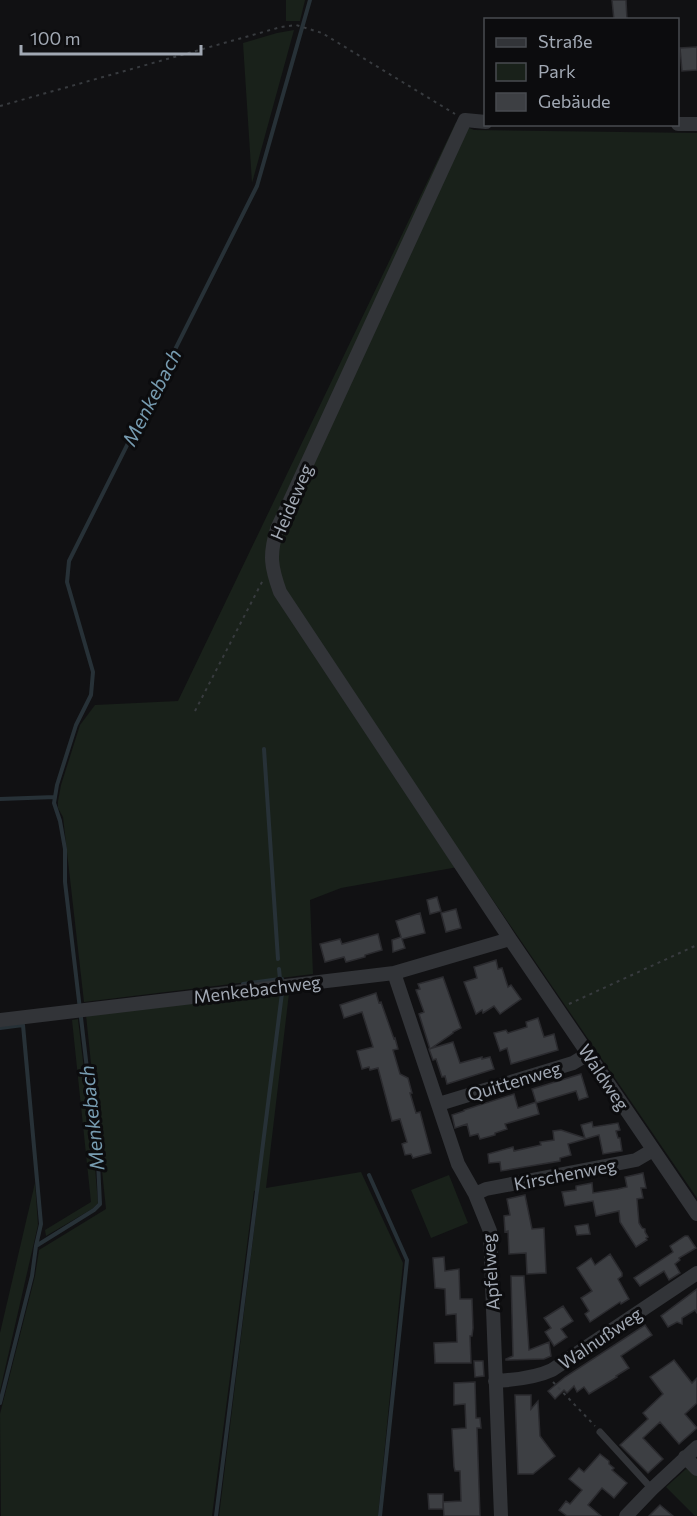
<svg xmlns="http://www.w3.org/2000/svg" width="697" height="1516" font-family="Commissioner,sans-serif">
<rect width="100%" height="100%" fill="#111113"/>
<path fill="#19211a" d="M286,0H305L300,21H286Z
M294,30L252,183L243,43L277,33Z
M456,122L474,130L697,133V1198L469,865L341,888L310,900L313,974L84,1002L63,817L58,808V801L61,785L80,725L95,705L178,701Z
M289,993L266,1188L361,1172L403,1263L378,1516H219L259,1190L254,1191L212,1516H1L0,1414L35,1276L39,1250L106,1209L86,1015Z
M78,1019L95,1162V1167L98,1203L92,1209L46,1236L45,1230L91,1202L72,1020Z
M449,1175L468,1223L431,1238L411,1190Z
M35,1183L38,1225L0,1391V1333Z
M686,1469L694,1471L697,1474V1516H695L666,1487Z"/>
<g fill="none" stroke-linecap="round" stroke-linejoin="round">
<path stroke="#273137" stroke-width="4" d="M264,749L278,959
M0,799L55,797
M279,969L280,979H282
M243,984L280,979
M0,1028L23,1025L41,1224L36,1246
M369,1175L407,1260L380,1516
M0,1403L32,1276L36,1246L94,1210L100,1204L98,1162L65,882V849L60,821L54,803L57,785L76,725L91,695L93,672L67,582L69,561L257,186L310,0
M216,1516L282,993"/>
</g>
<path fill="#3d3f43" stroke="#2b2b2f" stroke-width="1.5" d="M612,0H626L627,20H614Z
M697,47V70L682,71L680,48Z
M437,897L441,911L430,914L427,900Z
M456,909L461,928L446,932L441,913Z
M420,913L425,933L402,939L405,948L393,952L392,940L401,937L396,921Z
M378,934L382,950L365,955V957L346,962L344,957L325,962L320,944L340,939L342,944Z
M496,960L498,969L502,968L508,987L511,985L521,999L500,1014L494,1006L483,1013L482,1010L476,1014L464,982L477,978L474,967Z
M443,977L461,1028L453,1032V1033L430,1049L419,1014L424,1012L416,990L420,989L418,984Z
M376,993L379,1003L381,1002L394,1039L395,1038L398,1049L393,1050L400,1074L408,1078L412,1093H410L416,1113L420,1112L431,1153L413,1158L411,1154L405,1155L402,1144L407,1142L400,1119L392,1121L378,1068L370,1070L369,1067L362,1069L357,1051L373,1047L362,1012L344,1018L340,1005Z
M538,1018L544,1037L554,1034L558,1050L511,1064L507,1048L500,1051L494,1033L506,1030L508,1033L527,1027L526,1022Z
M453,1042L460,1063L482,1057V1059L490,1057L494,1069L447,1084L445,1076L442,1077L436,1059L433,1060L429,1049Z
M581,1074L588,1097L579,1100L576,1091L536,1103L539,1114L505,1124L507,1129L495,1133V1135L480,1139L478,1134L470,1136L467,1124L455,1128L452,1115L464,1111V1110L514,1094L518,1108L536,1102L532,1089Z
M592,1122L593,1127L618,1123L620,1130L616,1131L618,1138H620L622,1151L603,1154L599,1135L568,1144L571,1155L560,1158V1161L501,1171L500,1162L489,1163L488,1154L513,1147L514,1151L541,1145L540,1142L554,1140L553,1131L561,1130L585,1138L581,1125Z
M643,1173L646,1188H641L643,1198L637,1199L639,1223L642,1228L645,1229V1232L648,1237L646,1238L647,1240L636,1247L620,1222L619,1211L596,1216L593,1201L565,1206L562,1192L576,1190V1186L592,1183L593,1193L618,1189L627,1187L625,1177Z
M525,1195L532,1229L544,1228L546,1273L527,1274L526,1253L509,1254L508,1231L505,1232L504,1216L510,1215L507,1199Z
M588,1224L590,1234L577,1235L575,1226Z
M685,1236H688L696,1248L679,1258L680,1260L675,1264L680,1273L669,1280L664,1271L640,1286L634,1278L673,1252L670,1246Z
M610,1254L622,1273V1276L618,1279L629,1299L621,1304L620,1302L590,1322L585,1314L589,1311L581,1298L592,1291L577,1268L591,1258L595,1265Z
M444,1257L445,1271L459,1269L460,1299H472L473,1328L472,1336H470L471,1363H435L434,1343L457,1342L456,1314L446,1315L445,1289L435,1288L433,1258Z
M511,1276H524L529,1350L549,1342L551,1356L544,1359L506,1360V1359L513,1356Z
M697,1289V1313L695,1310L682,1318V1324L677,1322L668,1327L661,1316Z
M563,1306L573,1321L561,1329L567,1337L554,1346L545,1332L551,1328L544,1318Z
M645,1325L652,1335L621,1356L629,1368L616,1376L617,1377L589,1394L584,1387L577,1392L574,1386L567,1393L564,1390L555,1399L548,1391L565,1377Z
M674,1360L692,1383L697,1378V1403L685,1414L697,1428L679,1444L660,1422L643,1438L663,1459L648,1473L620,1445L648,1419L643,1413L663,1394L650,1377Z
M474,1361H483L484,1376L475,1377Z
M475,1382L476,1418H480L481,1428H477L480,1516H444L443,1502L461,1501L460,1471H455L454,1467L452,1429L466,1428L465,1404L454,1405V1383Z
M515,1395H531V1409L538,1401L540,1436L555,1456L533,1474H518Z
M600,1454L609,1461V1464L614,1468L612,1470L627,1483L614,1498L602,1488L588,1505L601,1516H567L559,1510L566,1501L570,1504L582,1490L569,1479L579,1468L584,1472Z
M428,1494H443V1509H429Z
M660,1505L673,1516H649Z"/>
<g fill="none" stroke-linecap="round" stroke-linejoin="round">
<path stroke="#383b3f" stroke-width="2" stroke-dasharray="3 4.5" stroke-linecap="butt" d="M0,106L281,27L296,25L322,33L455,114
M195,711L263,580
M569,1004L697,945
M553,1382L595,1426"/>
<path stroke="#323438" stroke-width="7" d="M600,1432L652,1489"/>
<path stroke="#323438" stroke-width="14" d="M486,122L465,120L277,529C269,555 271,567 280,592L510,939L697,1214
M678,124H697
M394,973L458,1164L475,1194L490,1231L501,1516
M0,1020L394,973L510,939
M439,1104L573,1063L588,1054
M475,1194L486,1189L636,1160L653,1150
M495,1381C514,1380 535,1378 552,1370L697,1273
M685,1457L697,1469
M626,1516L652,1489L697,1447"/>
</g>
<g text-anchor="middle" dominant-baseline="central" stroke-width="6" stroke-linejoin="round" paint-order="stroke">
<g font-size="18" fill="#a2a9b4" stroke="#0c0c0e">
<text transform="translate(291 502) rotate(-67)">Heideweg</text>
<text transform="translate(257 989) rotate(-7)">Menkebachweg</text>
<text transform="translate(604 1077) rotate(56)">Waldweg</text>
<text transform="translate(514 1081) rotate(-17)">Quittenweg</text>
<text transform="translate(565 1174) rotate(-11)">Kirschenweg</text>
<text transform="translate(490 1272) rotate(-94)">Apfelweg</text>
<text transform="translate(600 1338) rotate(-34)">Walnußweg</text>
</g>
<g font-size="20" font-style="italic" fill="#779cb1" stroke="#0c0c0e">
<text transform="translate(151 397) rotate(-63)">Menkebach</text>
<text transform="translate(91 1118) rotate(-96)">Menkebach</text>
</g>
</g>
<rect x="484" y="18" width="195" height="108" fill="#0c0c0e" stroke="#484b50" stroke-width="1.5"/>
<rect x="496" y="38" width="30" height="9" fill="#323438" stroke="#484b50" stroke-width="1.5"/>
<text x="538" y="48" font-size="18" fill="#a2a9b4">Straße</text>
<rect x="496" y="63" width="30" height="18" fill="#19211a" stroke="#484b50" stroke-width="1.5"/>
<text x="538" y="78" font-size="18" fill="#a2a9b4">Park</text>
<rect x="496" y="93" width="30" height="18" fill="#3d3f43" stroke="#484b50" stroke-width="1.5"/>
<text x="538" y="108" font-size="18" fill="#a2a9b4">Gebäude</text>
<path d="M21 45v9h180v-9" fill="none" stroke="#a2a9b4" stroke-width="3"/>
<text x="30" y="45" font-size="18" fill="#a2a9b4" stroke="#0c0c0e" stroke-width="4.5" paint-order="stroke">100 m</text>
</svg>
